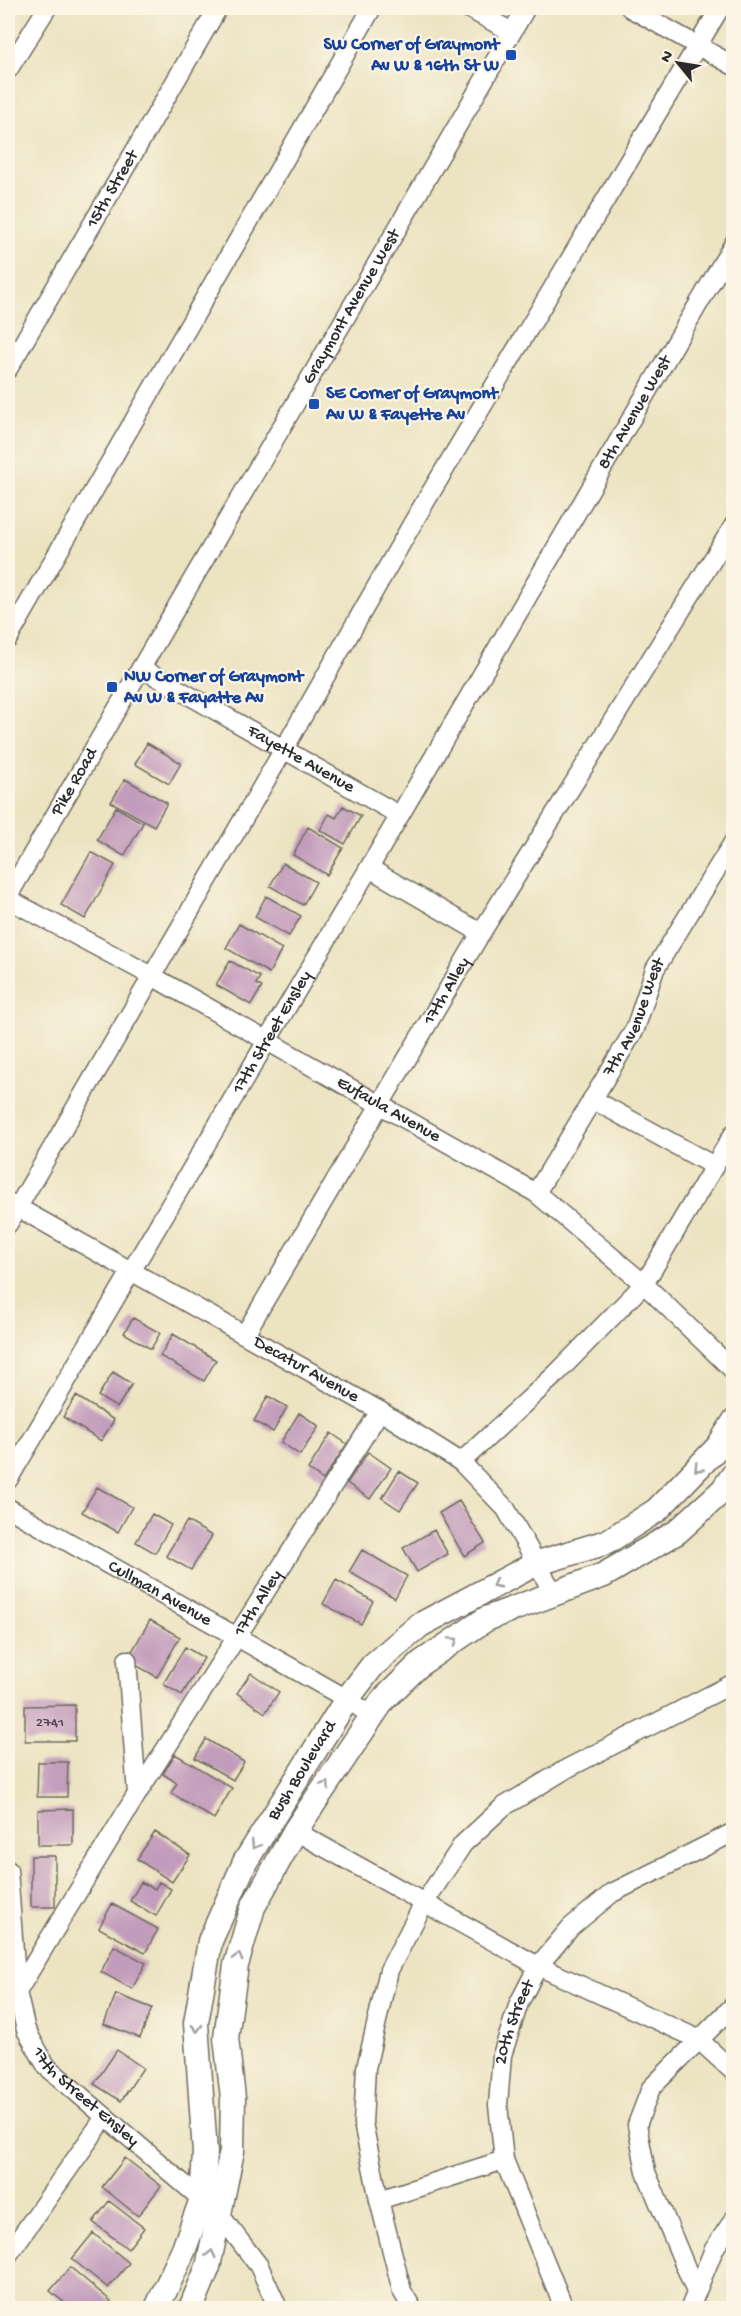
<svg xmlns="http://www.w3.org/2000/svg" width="741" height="2316" font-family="'Gochi Hand',sans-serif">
<rect width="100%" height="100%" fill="#fcf5e5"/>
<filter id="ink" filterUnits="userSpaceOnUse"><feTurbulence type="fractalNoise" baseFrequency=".0167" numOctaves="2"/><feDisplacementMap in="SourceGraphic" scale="12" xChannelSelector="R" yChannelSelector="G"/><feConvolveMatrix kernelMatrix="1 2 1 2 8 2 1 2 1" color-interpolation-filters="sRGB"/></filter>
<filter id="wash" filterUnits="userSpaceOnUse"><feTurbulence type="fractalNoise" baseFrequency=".008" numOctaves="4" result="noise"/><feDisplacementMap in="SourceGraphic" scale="24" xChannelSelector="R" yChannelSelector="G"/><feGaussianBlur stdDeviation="1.35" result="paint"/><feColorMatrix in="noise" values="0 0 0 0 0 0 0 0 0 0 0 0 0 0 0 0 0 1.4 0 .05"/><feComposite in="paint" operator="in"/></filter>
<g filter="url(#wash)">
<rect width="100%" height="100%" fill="#ece3c1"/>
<g id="blocks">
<path fill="#c29cbc" d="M147,743L181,763L169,784L135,764Z
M125,779L167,803L154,826L111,802Z
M343,806L361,816L345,844L320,830L329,814L336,818Z
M116,807L143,823L124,856L97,840Z
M308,827L343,848L327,875L293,855Z
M91,852L115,865L85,919L61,905Z
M283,863L316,882L303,905L270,886Z
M266,896L301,916L289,936L255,917Z
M239,924L282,949L269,973L226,948Z
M230,961L260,977L256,984L262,987L251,1005L216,985Z
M133,1318L160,1333L151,1349L124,1333Z
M173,1334L216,1360L204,1381L160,1356Z
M113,1372L132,1384L117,1408L98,1396Z
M76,1396L114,1420L101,1441L63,1417Z
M268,1396L287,1407L273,1432L254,1421Z
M299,1413L319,1426L300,1455L281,1442Z
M331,1433L347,1444L323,1480L308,1469Z
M368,1452L391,1468L370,1499L347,1483Z
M399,1471L418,1483L400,1510L382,1498Z
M97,1487L132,1507L118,1532L82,1512Z
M459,1501L485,1543L464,1556L439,1513Z
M152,1514L171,1525L155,1553L136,1542Z
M187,1521L212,1536L191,1570L166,1556Z
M434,1530L448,1554L417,1572L403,1548Z
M362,1550L407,1576L395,1598L349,1572Z
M336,1580L373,1601L361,1624L323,1604Z
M150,1620L180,1637L157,1677L127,1660Z
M185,1647L204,1658L182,1695L163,1684Z
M251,1673L279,1692L265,1713L237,1693Z
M75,1705V1741H25V1706Z
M206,1739L244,1762L233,1780L195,1758Z
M175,1754L232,1788L214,1819L171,1793L177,1783L163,1774Z
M38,1762H68L67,1797H37Z
M73,1809V1845H38V1810Z
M155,1832L190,1855L172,1882L137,1859Z
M31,1856H55V1907H31Z
M141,1882L155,1889L159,1882L171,1889L156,1916L130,1901Z
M112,1904L158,1929L145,1953L99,1928Z
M114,1946L146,1963L132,1989L101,1972Z
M116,1994L152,2008L140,2038L104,2024Z
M117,2050L143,2068L121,2101L94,2084Z
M125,2158L161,2186L138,2216L102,2187Z
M109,2201L144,2228L128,2249L93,2222Z
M93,2233L129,2263L108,2288L72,2259Z
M70,2267L111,2301L105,2308H71L50,2291Z"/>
</g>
</g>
<g filter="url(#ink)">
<use href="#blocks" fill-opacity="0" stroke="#6f6b60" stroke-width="1.5"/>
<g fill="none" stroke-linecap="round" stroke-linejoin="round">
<g stroke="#6f6b60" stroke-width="21">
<g id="minor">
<path d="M468,8L512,32"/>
<path d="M630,8L734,66"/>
<path d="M8,70L47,8"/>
<path id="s1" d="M8,369L218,8"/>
<path d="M8,639L372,8"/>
<path id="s2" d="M141,668L399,815"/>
<path d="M369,868L481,933"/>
<path id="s3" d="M8,896L526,8"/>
<path id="s4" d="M8,899L152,976L536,1193L644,1284L734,1371"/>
<path d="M592,1099L714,1166"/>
<path id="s5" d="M536,1193L635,1029L655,969L734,841"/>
<path id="s6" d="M8,1202L380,1411L461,1462L506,1509L554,1594"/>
<path d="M8,1224L284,749L415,519L720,8"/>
<path id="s7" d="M245,1334L481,933L734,525"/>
<path d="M461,1462L556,1374L644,1284L734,1133"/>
<path id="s8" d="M8,1480L369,868L734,243"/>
<path id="s9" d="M8,1508L347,1699L372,1716"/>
<path id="s10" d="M137,1794L380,1411"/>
<path d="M295,1831L538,1966L698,2039L734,2072"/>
<path id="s11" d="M8,1870L17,1992L26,2030L47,2067L220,2215L259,2266L278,2308"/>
<path d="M17,1992L137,1794L127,1660"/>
<path d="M379,2200L504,2160"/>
<path d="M8,2255L105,2117"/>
<path d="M696,2292L646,2172L637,2125L651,2088L734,2005"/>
<path d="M412,2308L402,2291L379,2200L363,2123L366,2068L389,1970L424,1903L463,1844L503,1807L568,1768L734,1683"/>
<path id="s12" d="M564,2308L504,2160L498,2105L502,2055L519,2003L538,1966L571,1927L612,1893L734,1832"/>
<path d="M690,2308L714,2249L734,2219"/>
</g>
</g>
<g stroke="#6f6b60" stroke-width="27">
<g id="major">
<path id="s13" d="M157,2308L184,2249L202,2199L205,2153L196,2023L210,1941L245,1862L347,1699L373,1665L420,1625L535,1564L607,1542L657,1510L718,1447L734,1422"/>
<path d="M191,2308L208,2267L232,2151L233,2098L226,2038L236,1965L253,1907L295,1831L383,1700L421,1663L486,1619L604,1575L677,1532L723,1490L734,1474"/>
</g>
</g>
<use href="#minor" stroke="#fff" stroke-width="18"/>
<use href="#major" stroke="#fff" stroke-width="24"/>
</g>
<defs><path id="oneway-chevron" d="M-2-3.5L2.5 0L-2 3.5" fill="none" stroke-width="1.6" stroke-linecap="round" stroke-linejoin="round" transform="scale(1.5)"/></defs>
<g stroke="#a0a0a0">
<use href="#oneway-chevron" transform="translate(698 1468) rotate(134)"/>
<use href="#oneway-chevron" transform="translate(496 1584) rotate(152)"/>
<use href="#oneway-chevron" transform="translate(454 1641) rotate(-35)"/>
<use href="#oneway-chevron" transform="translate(326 1785) rotate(-56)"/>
<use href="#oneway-chevron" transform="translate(255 1845) rotate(122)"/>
<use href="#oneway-chevron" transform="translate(238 1957) rotate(-75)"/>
<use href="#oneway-chevron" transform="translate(197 2028) rotate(89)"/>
<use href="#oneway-chevron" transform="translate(211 2254) rotate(-77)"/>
</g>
</g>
<g fill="#1a4fb4" stroke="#fcf5e5" stroke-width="2">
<rect x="505" y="49" width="12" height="12" rx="3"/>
<rect x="308" y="398" width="12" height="12" rx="3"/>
<rect x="106" y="681" width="12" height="12" rx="3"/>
</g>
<g text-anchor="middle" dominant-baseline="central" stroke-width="4.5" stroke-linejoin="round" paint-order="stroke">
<g font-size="15" fill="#51474f">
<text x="50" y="1723">2741</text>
</g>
<g font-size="18" font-weight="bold" fill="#164399" stroke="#fcf5e5" text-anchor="start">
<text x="499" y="45" text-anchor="end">SW Corner of Graymont<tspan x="499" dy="21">Av W &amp; 16th St W</tspan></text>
<text x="326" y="394">SE Corner of Graymont<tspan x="326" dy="21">Av W &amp; Fayette Av</tspan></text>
<text x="124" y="677">NW Corner of Graymont<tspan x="124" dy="21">Av W &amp; Fayatte Av</tspan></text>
</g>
<g font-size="18" fill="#2b2b2b" stroke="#fcf5e5">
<text stroke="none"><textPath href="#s1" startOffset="208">15th Street</textPath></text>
<text stroke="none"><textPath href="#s3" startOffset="682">Graymont Avenue West</textPath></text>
<text stroke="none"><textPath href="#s8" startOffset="1238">8th Avenue West</textPath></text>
<text stroke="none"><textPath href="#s2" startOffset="184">Fayette Avenue</textPath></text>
<text stroke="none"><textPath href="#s3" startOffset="132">Pike Road</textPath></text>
<text stroke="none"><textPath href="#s7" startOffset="398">17th Alley</textPath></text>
<text stroke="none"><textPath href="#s5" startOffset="202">7th Avenue West</textPath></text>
<text stroke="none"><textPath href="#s8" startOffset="520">17th Street Ensley</textPath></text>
<text stroke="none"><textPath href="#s4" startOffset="435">Eufaula Avenue</textPath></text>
<text stroke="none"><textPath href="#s6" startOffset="342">Decatur Avenue</textPath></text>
<text stroke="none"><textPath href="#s9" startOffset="174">Cullman Avenue</textPath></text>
<text stroke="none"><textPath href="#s10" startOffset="226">17th Alley</textPath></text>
<text stroke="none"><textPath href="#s13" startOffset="572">Bush Boulevard</textPath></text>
<text stroke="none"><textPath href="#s12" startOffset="300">20th Street</textPath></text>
<text stroke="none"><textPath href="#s11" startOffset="252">17th Street Ensley</textPath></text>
</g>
</g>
<rect width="741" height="2316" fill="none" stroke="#fcf5e5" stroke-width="30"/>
<g transform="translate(678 63) rotate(300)" stroke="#fcf5e5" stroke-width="4.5" paint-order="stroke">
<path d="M0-4.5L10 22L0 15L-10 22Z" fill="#2b2b2b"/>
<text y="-9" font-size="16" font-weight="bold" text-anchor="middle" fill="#2b2b2b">N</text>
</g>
</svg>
